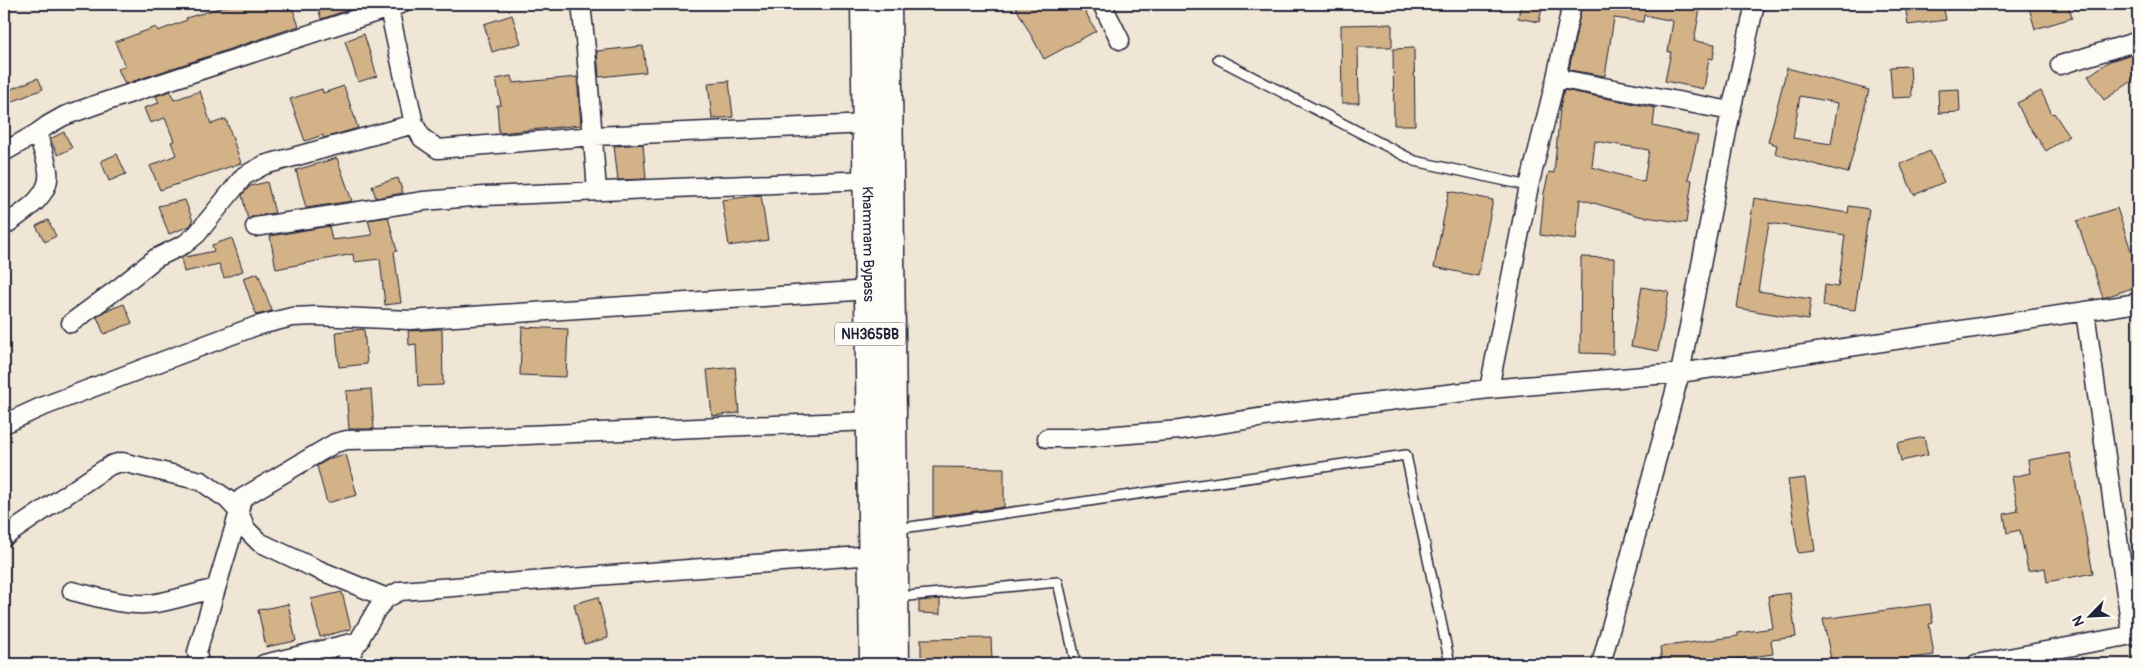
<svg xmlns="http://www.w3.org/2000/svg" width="2142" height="668" font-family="Pangolin,sans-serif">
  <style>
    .building { fill: #d2b286; stroke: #22223b; fill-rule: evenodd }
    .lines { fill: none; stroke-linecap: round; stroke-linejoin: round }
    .service-casing { stroke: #22223b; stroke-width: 12 }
    .minor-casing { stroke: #22223b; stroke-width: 21 }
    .trunk-casing { stroke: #22223b; stroke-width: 31 }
    .service { stroke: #fdfcf7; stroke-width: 9 }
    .minor { stroke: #fdfcf7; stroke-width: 18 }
    .trunk { stroke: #fdfcf7; stroke-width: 28 }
    .labels { text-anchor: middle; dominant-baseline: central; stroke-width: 5; stroke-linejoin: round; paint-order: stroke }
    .shield { fill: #fdfcf7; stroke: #646373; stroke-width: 1 }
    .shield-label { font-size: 14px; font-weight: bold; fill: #22223b }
    .street-label { font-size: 15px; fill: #22223b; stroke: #fdfcf7 }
  </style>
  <rect width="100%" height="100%" fill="#f0e6d5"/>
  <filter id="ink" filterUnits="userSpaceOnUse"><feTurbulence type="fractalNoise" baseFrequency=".02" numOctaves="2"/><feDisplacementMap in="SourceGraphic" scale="10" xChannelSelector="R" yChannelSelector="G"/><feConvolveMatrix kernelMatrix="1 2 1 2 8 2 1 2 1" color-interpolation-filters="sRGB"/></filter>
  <g filter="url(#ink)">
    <path class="building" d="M233 4H291L299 26 125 84 118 69 125 66 115 42 156 27 158 31 187 20 186 18Z
      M317 4H346L348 10 321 19Z
      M1014 4H1081L1096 31 1044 59Z
      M1521 4H1543L1539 22 1518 18Z
      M1582 4 1618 6V4H1701L1694 41 1715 44 1713 59 1709 58 1704 89 1665 81 1671 52H1668L1673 21 1644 15 1643 22 1614 18 1605 76 1569 70Z
      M1905 4H1943L1946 20 1908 25Z
      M2028 4H2068L2072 18 2035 29Z
      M512 15 521 43 492 52 484 24Z
      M1392 24V47H1358L1359 103H1342L1341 25Z
      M364 34 377 76 358 82 345 41Z
      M643 46 646 72 599 77 597 51Z
      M1414 48 1415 125H1394L1393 49Z
      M2138 52V77L2104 100 2088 76 2110 61Z
      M1910 66 1912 97 1892 98 1890 67Z
      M1787 68 1869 90 1848 173 1775 154 1777 145 1768 142ZM1800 96 1838 103 1831 144 1793 138Z
      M511 76 513 83 577 77 581 125 499 133 497 105H501L496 79Z
      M38 78 43 89 9 103 4 92Z
      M729 81 733 117 712 119 708 83Z
      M344 86 358 128 324 138 323 135 305 141 290 99 322 89 323 93Z
      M1959 89 1960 112 1939 113 1938 90Z
      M1564 90 1655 108 1653 126 1698 136 1688 179 1692 180 1686 223 1639 216 1580 199 1576 240 1540 235 1544 193 1549 172 1554 173 1560 108ZM1595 141 1649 150 1644 182 1592 167Z
      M170 91 174 100 200 91 211 124 226 119 241 163 160 190 150 166 176 155 171 142 174 141 165 118 150 123 144 108 159 103 156 96Z
      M2041 91 2052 114 2054 113 2069 136 2046 151 2025 120 2017 103Z
      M64 132 72 148 58 155 50 139Z
      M643 144 646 179 618 180 614 146Z
      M1930 151 1944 182 1914 195 1900 164Z
      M117 154 126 174 109 181 101 161Z
      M337 158 352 201 306 208 296 170Z
      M398 178 403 193 376 198 372 186Z
      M267 182 275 213 253 216 248 220 242 195 250 186Z
      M1449 191 1493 200 1478 276 1434 267Z
      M761 195 768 240 729 246 722 200Z
      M1754 198 1848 213 1849 206 1869 209 1855 310 1823 306 1825 285 1838 287 1845 235 1769 223 1758 291 1811 299 1808 320 1737 308Z
      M185 200 193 221 190 226 169 234 158 206Z
      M2117 208 2138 272V286L2103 298 2077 221Z
      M388 217 397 251 394 252 401 303 385 305 380 259 354 262 353 254 276 269 270 236 329 226 332 240 372 235 368 220Z
      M48 220 56 236 45 242 36 226Z
      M232 238 243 271 224 278 219 264 184 272 181 258 214 251 212 245Z
      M1581 257 1614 258 1613 354 1580 353Z
      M258 273 272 311 256 315 243 278Z
      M1642 287 1669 292 1658 351 1631 346Z
      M124 304 132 323 104 334 97 317 105 311Z
      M522 327 568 329 566 377 520 375Z
      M364 329 367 364 339 367 336 332Z
      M442 329 443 385 418 386 416 344 409 345 408 331Z
      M735 367 739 413 712 416 707 370Z
      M371 389 374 429H349L346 391Z
      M1924 437 1928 455 1901 461 1897 443Z
      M2070 453 2093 573 2047 582 2045 568 2028 571 2020 530 2007 533 2004 514 2018 511 2012 477 2030 473 2028 460Z
      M346 454 357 495 327 503 317 466 331 458Z
      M933 467 1004 468V507L933 517Z
      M1805 478 1815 551 1798 553 1788 480Z
      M342 592 351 629 320 637 311 599Z
      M1790 593 1796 637 1771 640 1773 654 1701 664H1662L1660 647 1738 636V633L1773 628 1768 596Z
      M598 597 608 638 584 644 574 604Z
      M940 599V614L919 613V601Z
      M288 604 296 641 266 647 258 610Z
      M1930 604 1933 623 1929 624 1934 655 1867 664H1832L1823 619Z
      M991 638 992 661H989V664H924V662H921V639Z"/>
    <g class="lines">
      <defs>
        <path id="service" d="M1218 59 1415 161 1529 186
          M896 529 1406 455 1450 664
          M897 597 1058 582 1076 664"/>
        <path id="minor" d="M388 4 414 124 422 138 438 149 594 136 868 124
          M581 4 586 49 597 191
          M1102 4 1120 40
          M1755 4 1731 111 1680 373 2138 303
          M2060 65 2138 41
          M1556 78 1731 111
          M4 152 37 133
          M4 226C21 213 52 197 48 171 47 159 41 146 37 133L48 125 64 116 95 105 401 4
          M255 227 424 201 484 196 868 180
          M2085 312 2132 635
          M71 323 120 287 156 258 185 244 197 234 244 176 264 165 414 124
          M1489 389 1529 186 1556 78 1572 4
          M4 424 39 408 189 351 256 326 292 317 316 316 410 320 870 290
          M1047 438H1080L1180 430 1304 411 1489 389 1680 373 1601 664
          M239 512 246 529 259 542 312 567 387 598
          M4 537 100 472 111 465 122 462 201 481 227 499 239 512 242 498 335 443 347 440 452 438 871 421
          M72 591C98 597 129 608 156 603 176 600 196 593 216 588
          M199 664 197 652 239 512
          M264 664 360 641
          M345 664 377 609 387 598 400 591 873 555
          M1976 664 2138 634"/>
        <g id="trunk">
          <path id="s1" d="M865 4 874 664"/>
          <path d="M887 4 895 664"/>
        </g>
      </defs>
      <use href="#service" class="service-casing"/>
      <use href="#minor" class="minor-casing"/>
      <use href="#trunk" class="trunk-casing"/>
      <use href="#service" class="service"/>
      <use href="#minor" class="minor"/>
      <use href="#trunk" class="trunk"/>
    </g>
  </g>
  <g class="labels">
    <rect class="shield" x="835" y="322.5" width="70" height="23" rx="4"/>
    <g class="shield-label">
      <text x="870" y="334">NH365BB</text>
    </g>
    <g class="street-label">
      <text stroke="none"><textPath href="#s1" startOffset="240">Khammam Bypass</textPath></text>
    </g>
  </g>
  <rect width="2142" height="668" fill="none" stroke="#fdfcf7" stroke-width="20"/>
  <rect x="10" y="10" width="2122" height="648" fill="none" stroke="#22223b" stroke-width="2" filter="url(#ink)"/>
  <g transform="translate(2090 616) rotate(246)" stroke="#fdfcf7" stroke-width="4" paint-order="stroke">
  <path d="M0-4L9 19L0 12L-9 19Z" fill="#22223b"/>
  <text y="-8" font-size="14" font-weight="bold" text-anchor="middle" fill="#22223b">N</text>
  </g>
</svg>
